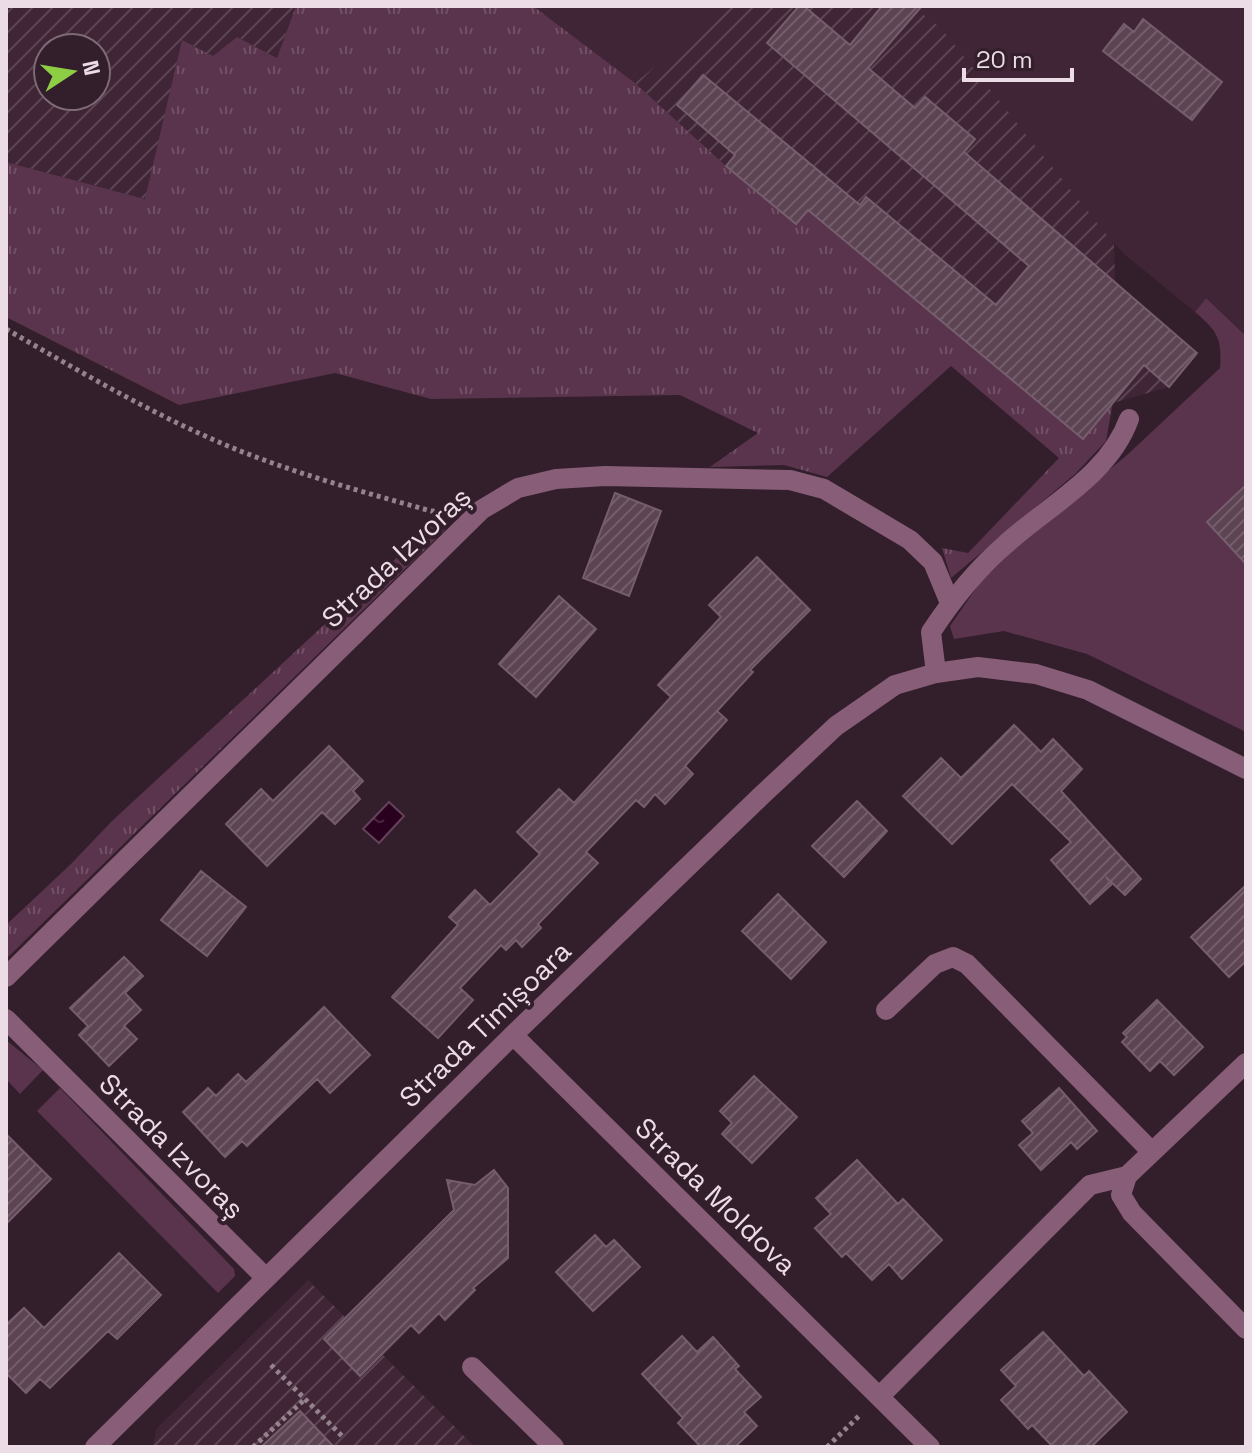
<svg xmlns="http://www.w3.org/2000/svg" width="1252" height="1453" font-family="'Space Grotesk',sans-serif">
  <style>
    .built { fill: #402536 }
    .industrial { fill: url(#industrial-furrows); fill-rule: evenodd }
    .grass { fill: url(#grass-tufts) }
    .green { fill: #5a344d }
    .water { fill: url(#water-ripples); stroke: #64425a; stroke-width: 2 }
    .building { fill: url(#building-hatch); stroke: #765d6d; stroke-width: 2 }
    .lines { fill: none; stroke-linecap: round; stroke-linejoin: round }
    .path { stroke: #94838d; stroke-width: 5; stroke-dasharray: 4 4; stroke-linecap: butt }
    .minor { stroke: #875d77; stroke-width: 20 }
    .labels { text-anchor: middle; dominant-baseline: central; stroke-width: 8; stroke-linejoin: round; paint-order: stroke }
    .street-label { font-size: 28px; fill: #ebdce5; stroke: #331e2b }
  </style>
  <defs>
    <pattern id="industrial-furrows" width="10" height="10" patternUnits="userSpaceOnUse" patternTransform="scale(2)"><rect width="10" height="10" fill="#402536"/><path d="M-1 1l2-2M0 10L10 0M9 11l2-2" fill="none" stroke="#5c4453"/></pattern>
    <pattern id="grass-tufts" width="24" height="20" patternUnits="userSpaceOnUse" patternTransform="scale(2)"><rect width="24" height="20" fill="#5a344d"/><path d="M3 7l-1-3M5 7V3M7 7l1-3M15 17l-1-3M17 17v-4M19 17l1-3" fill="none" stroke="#725166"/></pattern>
    <pattern id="water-ripples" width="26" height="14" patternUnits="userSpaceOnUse" patternTransform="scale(2)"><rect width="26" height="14" fill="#2a001f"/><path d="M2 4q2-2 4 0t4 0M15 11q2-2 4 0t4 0" fill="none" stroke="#49253f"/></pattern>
    <pattern id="building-hatch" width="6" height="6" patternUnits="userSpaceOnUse" patternTransform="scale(2)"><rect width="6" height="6" fill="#5c4453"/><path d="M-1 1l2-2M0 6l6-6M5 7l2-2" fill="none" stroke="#745e6c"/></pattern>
  </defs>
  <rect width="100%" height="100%" fill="#331e2b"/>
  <path class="built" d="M533 6H729L635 83Z
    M912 6H1246V336L1206 298 1195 312 1125 255 1102 231Z"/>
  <path class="industrial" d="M6 6H296L277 58 237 37 213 56 182 40 146 199 6 162ZM48 48H96V96H48Z
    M729 6H912L941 28 1114 244 1115 282 1197 353 1169 387 1113 403 1083 439 807 210 796 224 726 166 635 83Z
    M308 1280 475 1447H153L156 1429Z"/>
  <path class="grass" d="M296 6H533L635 83 726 166 795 224 808 210 1083 438 1113 402 1106 441 1075 474 951 578 942 548 968 553 1059 458 951 366 827 477 784 465 710 467 758 433 680 395 431 399 335 373 179 405 6 317V162L145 199 182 40 213 56 237 37 277 58Z
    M433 524 449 526 6 959V925L71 864 111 822Z"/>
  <path class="green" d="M1206 298 1246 336V732L1087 654 1004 631 954 639 950 626 979 584 1012 551 1127 455 1220 368C1222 338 1218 332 1195 312Z
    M6 1040 43 1070 20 1094 6 1079Z
    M60 1088 234 1269 235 1276 218 1293 37 1111Z"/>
  <path class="water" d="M389 802 404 816 379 843 363 829Z"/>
  <path class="building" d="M799 6H804L850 45 882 6H922L868 68 915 108 925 97 975 139 964 152 1197 353 1169 387 1144 365 1083 439 808 210 796 224 726 166 735 155 677 105 703 75 860 205 866 197 996 305 1029 266 767 43Z
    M1143 19 1222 82 1192 120 1103 51 1124 24 1134 32Z
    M1246 485V564L1207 522Z
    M615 493 661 511 629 596 583 578Z
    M757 557 810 610 750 670 753 672 717 711 727 720 685 766 693 774 665 804 655 794 644 807 636 800 586 852 598 863 538 924 541 928 522 947 516 940 506 950 501 945 460 988 473 1000 438 1038 392 997 458 925 449 917 475 890 490 905 540 854 517 832 559 789 574 803 671 697 658 685 721 617 709 605Z
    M559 596 596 629 536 697 499 664Z
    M1014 725 1041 752 1053 739 1082 769 1061 791 1141 879 1125 895 1106 877 1112 884 1090 904 1051 860 1071 842 1012 784 952 844 903 796 941 758 961 778Z
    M329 746 363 781 353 791 360 799 335 824 322 812 267 866 226 824 261 789 273 801Z
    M857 801 887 831 844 877 812 846Z
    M201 871 246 907 207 956 161 920Z
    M1246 885V961L1229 977 1191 937Z
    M778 894 826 942 791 979 742 931Z
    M124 957 143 976 125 993 141 1010 124 1026 137 1039 109 1066 79 1035 88 1026 70 1008Z
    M1157 1000 1203 1047 1174 1075 1160 1061 1150 1071 1122 1042 1127 1037 1123 1033Z
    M324 1007 370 1055 330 1093 317 1079 247 1146 242 1141 225 1157 183 1112 208 1088 216 1096 238 1074 246 1082Z
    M754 1076 797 1117 752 1163 722 1134 732 1123 720 1111Z
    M1059 1088 1097 1131 1077 1149 1071 1142 1041 1170 1019 1145 1033 1133 1022 1121Z
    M6 1134 51 1179 6 1224Z
    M857 1160 898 1204 903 1199 942 1240 902 1279 889 1264 872 1280 846 1253 842 1257 815 1228 831 1214 816 1198Z
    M494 1170 508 1188V1258L473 1288 475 1290 445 1320 439 1313 419 1333 411 1325 360 1376 324 1339 454 1210 447 1180 475 1185Z
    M595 1235 606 1247 614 1240 640 1267 593 1311 556 1272Z
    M119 1253 161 1295 117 1339 108 1331 50 1388 40 1379 26 1393 6 1373V1325L24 1308 44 1328Z
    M1043 1332 1084 1376 1089 1371 1127 1412 1091 1447H1053L1032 1425 1028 1429 1001 1400 1016 1386 1001 1370Z
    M682 1336 697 1352 713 1337 739 1366 735 1369 761 1397 744 1412 757 1426 735 1447H701L678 1423 683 1418 642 1374Z
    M300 1411 334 1447H261Z"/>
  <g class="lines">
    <path class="path" d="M6 329C79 371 150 413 228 446 293 473 363 492 431 511H442
      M271 1365 342 1436
      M253 1447 305 1399
      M827 1447 859 1416"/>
    <path class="minor" d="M936 673 931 632C952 600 977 569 1006 544 1049 505 1109 475 1129 419
      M6 977 481 510 518 488 556 479 605 476 790 480 824 489 910 540 933 562 950 603
      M886 1010 935 964 953 957 967 964 1151 1151
      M6 1019 265 1277
      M513 1035 930 1447
      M1246 1063 1127 1176 1121 1195 1132 1213 1246 1329
      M472 1367 554 1447
      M880 1396 1090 1185 1127 1176
      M95 1447 513 1035 762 795 836 726 895 685 936 673 978 667 1036 674 1088 690 1246 769"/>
  </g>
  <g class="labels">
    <g class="street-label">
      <text transform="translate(396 557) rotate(-43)">Strada Izvoraș</text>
      <text transform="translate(485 1024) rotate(-44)">Strada Timișoara</text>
      <text transform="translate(172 1146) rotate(45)">Strada Izvoraș</text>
      <text transform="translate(716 1196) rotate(44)">Strada Moldova</text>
    </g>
  </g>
  <rect width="1252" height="1453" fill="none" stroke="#ebdce5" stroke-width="16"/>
  <g transform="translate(72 72) rotate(78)"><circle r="38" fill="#331e2b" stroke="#7d6a75" stroke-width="2"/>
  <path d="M0-6L14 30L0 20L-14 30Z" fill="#8dce44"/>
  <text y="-12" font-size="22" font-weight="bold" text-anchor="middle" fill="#ebdce5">N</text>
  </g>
  <path d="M964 68v12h108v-12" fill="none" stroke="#ebdce5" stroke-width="4"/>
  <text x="976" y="68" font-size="24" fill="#ebdce5" stroke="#331e2b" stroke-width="6" paint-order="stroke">20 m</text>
</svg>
